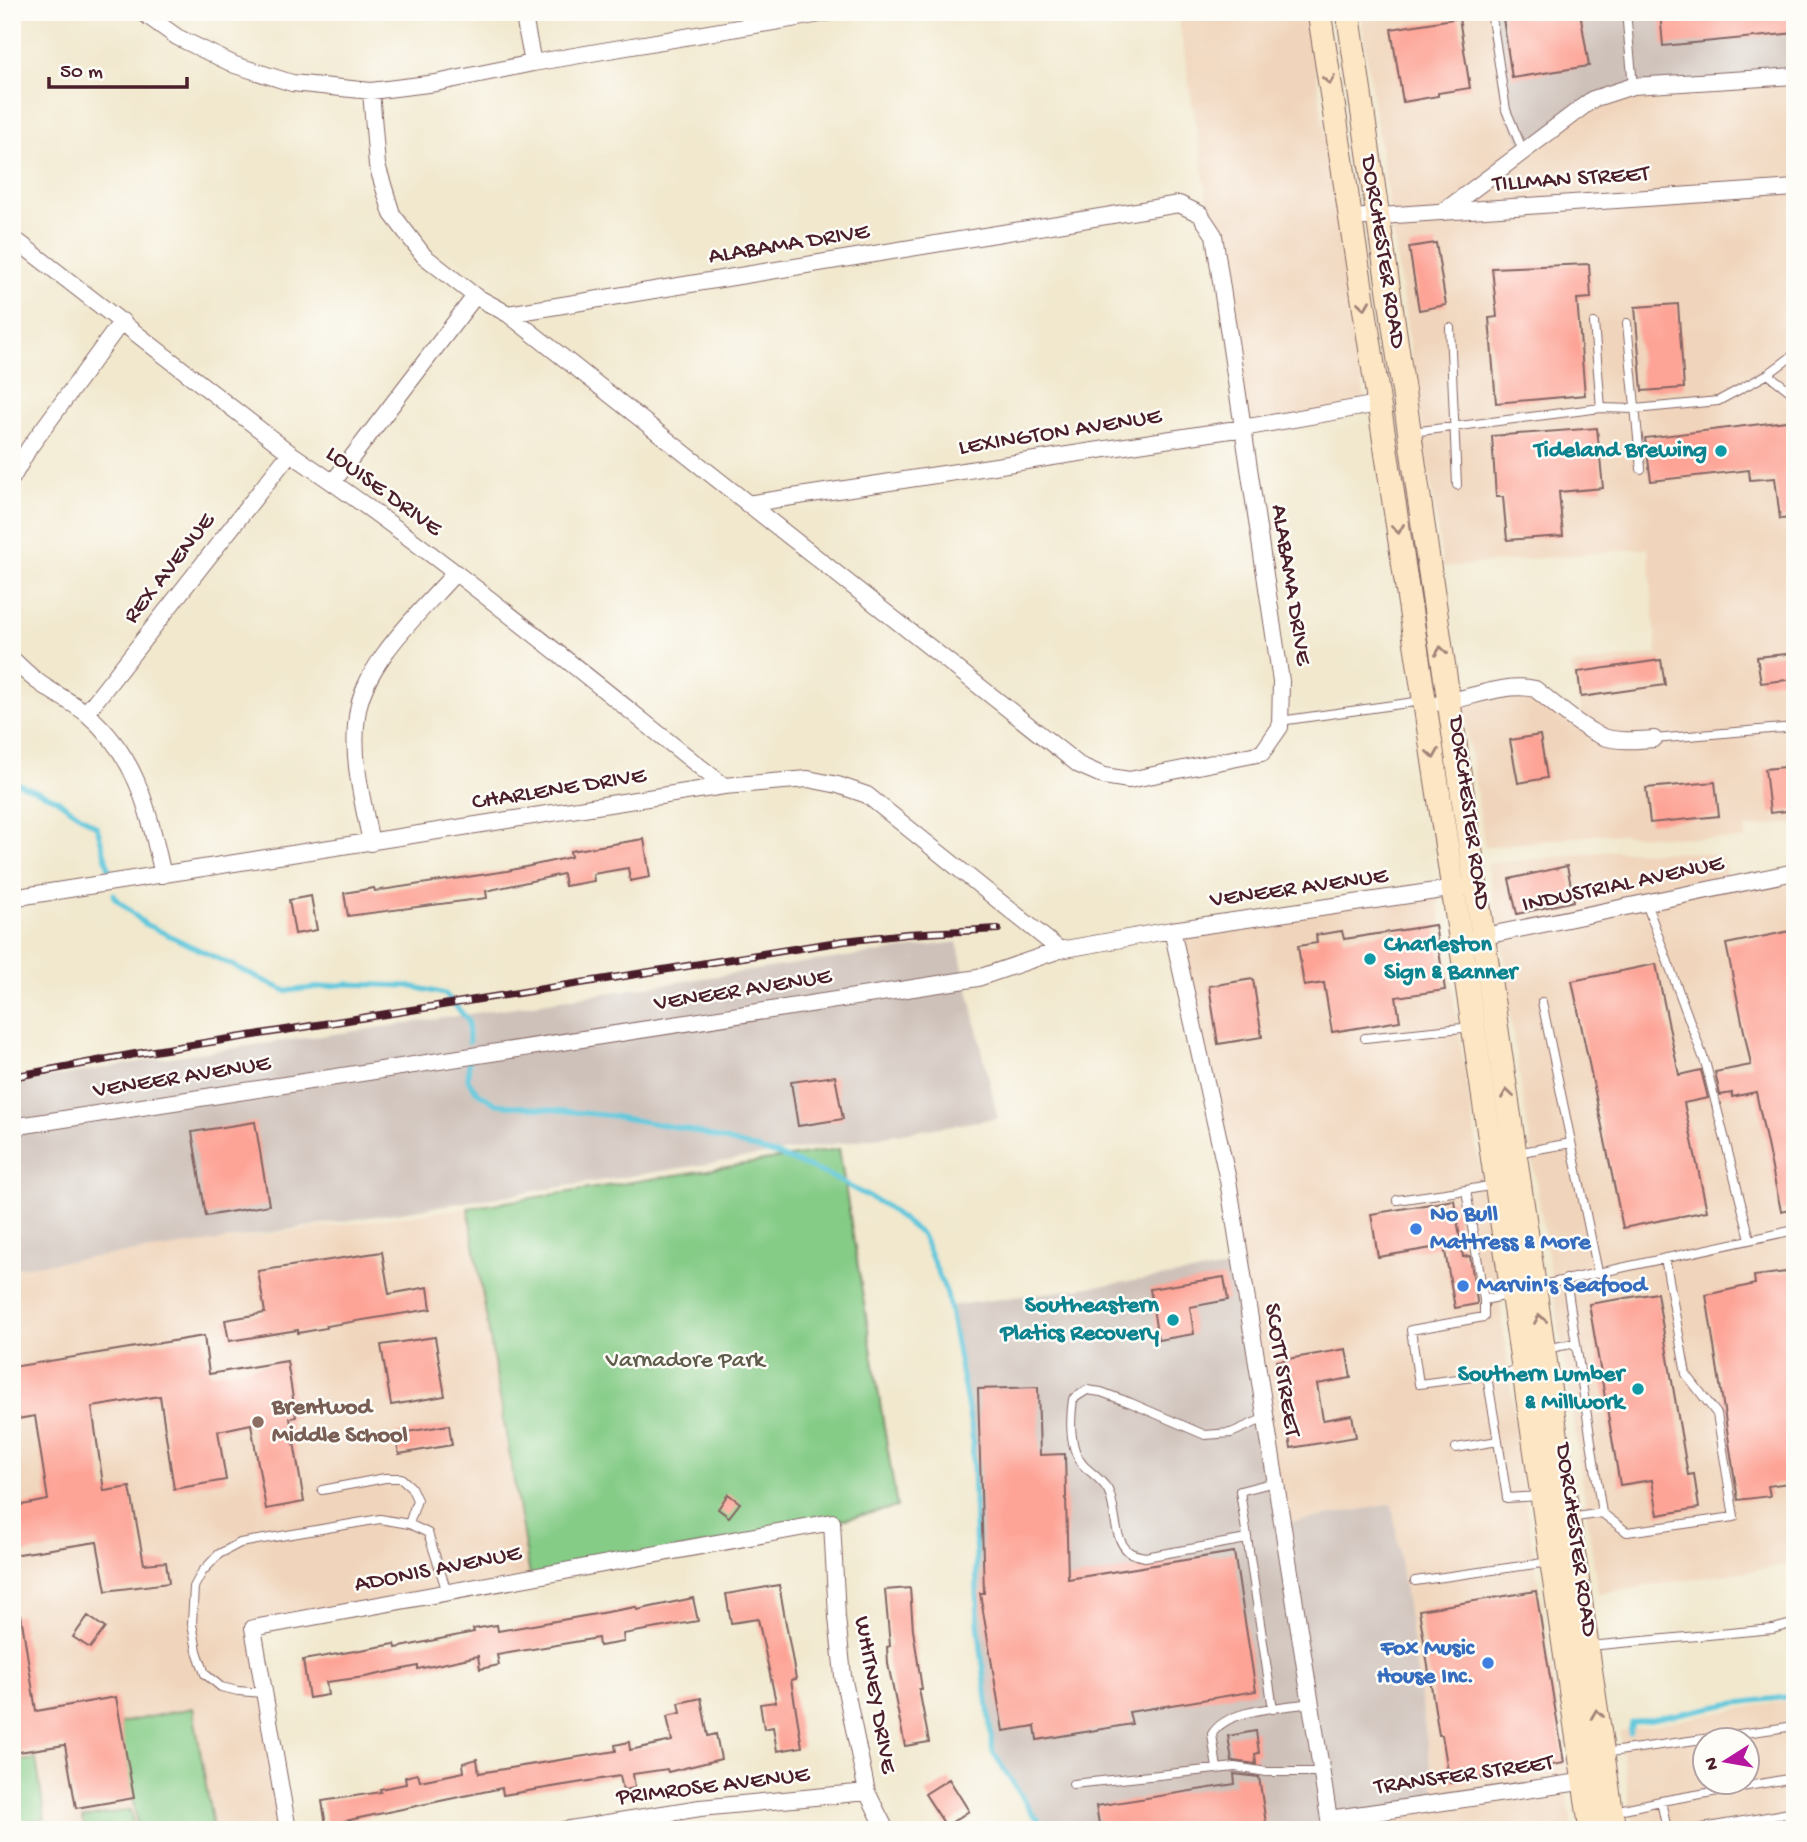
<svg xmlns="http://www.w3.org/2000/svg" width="1807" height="1842" font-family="'Gochi Hand',sans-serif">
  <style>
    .built { fill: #f0d5bc; fill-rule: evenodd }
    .industrial { fill: #cec1b9 }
    .green { fill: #85cc87; stroke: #687659; stroke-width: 2 }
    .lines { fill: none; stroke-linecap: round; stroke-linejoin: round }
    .stream { stroke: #5fc7dc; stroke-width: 5 }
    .building { fill: #fda497 }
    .lane-casing { stroke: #846564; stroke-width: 10 }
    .street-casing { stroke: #846564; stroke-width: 18 }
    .secondary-casing { stroke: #846564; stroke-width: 25 }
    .lane { stroke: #fff; stroke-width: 8 }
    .street { stroke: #fff; stroke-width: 16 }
    .secondary { stroke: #fce6c4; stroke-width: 23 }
    .rail-casing { stroke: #4a1f2b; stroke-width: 8 }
    .rail { stroke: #fdfcf7; stroke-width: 5; stroke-dasharray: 16; stroke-linecap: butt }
    .oneway { stroke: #a38278 }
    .culture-dot { fill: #0f9aa8; stroke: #fdfcf7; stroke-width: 2.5 }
    .shop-dot { fill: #3f7fe0; stroke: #fdfcf7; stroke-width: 2.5 }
    .education-dot { fill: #8d6e63; stroke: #fdfcf7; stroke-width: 2.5 }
    .labels { text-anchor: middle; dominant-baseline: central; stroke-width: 5; stroke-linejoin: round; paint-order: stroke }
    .street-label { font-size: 24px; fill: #4a1f2b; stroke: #fdfcf7 }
    .culture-label { font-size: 24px; font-weight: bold; fill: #0d838f; stroke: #fdfcf7; text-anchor: end }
    .shop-label { font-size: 24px; font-weight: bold; fill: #366cbe; stroke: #fdfcf7; text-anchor: start }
    .park-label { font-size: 24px; fill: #5f5c4b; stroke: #fdfcf7 }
    .education-label { font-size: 24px; font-weight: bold; fill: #785e54; stroke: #fdfcf7; text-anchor: start }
  </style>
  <rect width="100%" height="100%" fill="#fdfcf7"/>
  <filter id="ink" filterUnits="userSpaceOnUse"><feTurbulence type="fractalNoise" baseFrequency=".0143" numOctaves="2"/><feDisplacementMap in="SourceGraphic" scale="14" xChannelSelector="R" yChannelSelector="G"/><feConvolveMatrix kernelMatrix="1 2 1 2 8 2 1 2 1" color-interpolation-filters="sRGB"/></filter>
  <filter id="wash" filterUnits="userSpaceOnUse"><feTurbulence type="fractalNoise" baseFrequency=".00686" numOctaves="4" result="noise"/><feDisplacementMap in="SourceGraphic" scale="28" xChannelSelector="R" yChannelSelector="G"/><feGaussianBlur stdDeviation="1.57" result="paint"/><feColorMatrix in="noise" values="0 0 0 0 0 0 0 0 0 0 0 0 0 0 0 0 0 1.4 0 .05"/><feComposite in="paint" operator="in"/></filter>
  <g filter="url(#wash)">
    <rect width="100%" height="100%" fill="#f1e8ce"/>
    <path class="built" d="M1178 12H1307L1366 406 1243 428Z
      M1360 12H1491L1593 99 1633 86 1795 76V823L1745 828 1746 840 1603 834 1485 847 1462 699 1525 687 1584 724 1571 665 1657 654 1648 548 1443 567Z
      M1614 851 1703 853 1723 857 1728 886 1795 872V1564L1598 1593 1575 1431 1510 1014 1504 968 1506 965 1487 864Z
      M1437 891 1497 1279 1527 1514 1570 1783 1566 1784 1572 1830H1330L1329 1819 1436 1803 1392 1504 1283 1524 1243 1266 1172 930Z
      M468 1208 530 1576 254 1628 288 1830H12V1268Z
      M1795 1699V1830H1634L1619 1731ZM1706 1741H1748V1783H1706Z"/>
    <path class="industrial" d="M1491 12H1795V76L1633 86 1593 99 1523 151 1506 110Z
      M957 942 998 1118 205 1243 12 1268V1084L176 1056 384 1027 795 964Z
      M1243 1266 1283 1524 1392 1504 1436 1803 1328 1819 1330 1830H1048L1033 1814 993 1752 978 1623 972 1431 949 1306Z"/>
    <path class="green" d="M839 1149 897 1507 832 1522 530 1576 468 1208Z
      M193 1708 213 1827 194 1830H138L120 1723Z
      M36 1759 45 1819 12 1824V1762Z
      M130 1810 135 1830H84L82 1818Z"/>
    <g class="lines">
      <path class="stream" d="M12 781 56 799 97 827 109 869
        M114 894V897L145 924 286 991 348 984 409 986 445 994 468 1020 469 1042
        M469 1060 468 1080 477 1092 496 1104 612 1116 686 1129 778 1155 828 1175 884 1205 922 1235 947 1294 972 1431 978 1623 993 1752 1033 1814 1048 1830
        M1630 1733 1632 1723 1729 1704 1795 1696"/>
    </g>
    <g id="blocks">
      <path class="building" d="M1502 12H1580L1589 66 1512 78Z
        M1660 12H1795V33L1663 46Z
        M1459 18 1470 88 1438 93V96L1403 102 1391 29Z
        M1436 243 1446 305 1419 310 1409 247Z
        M1589 264 1591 298 1577 299 1585 395 1496 403 1489 318 1497 317 1492 268Z
        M1678 304 1684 388 1642 391 1635 307Z
        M1795 420V518L1780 519 1775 478 1750 480 1749 470 1651 481 1645 438Z
        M1597 428 1603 488 1559 492 1563 536 1507 540 1503 497H1496L1492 436Z
        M1795 653V679L1761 683 1757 657Z
        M1661 660 1665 685 1581 697 1578 672Z
        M1540 735 1547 778 1518 783 1510 740Z
        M1795 766V810L1770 813 1765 769Z
        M1715 782 1719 816 1650 823 1646 788Z
        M644 839 650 877 630 881 628 868 593 874 594 881 565 886 563 874 486 891 487 898 348 916 344 893 374 888 375 891 507 871 571 857 570 851Z
        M1567 866 1574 901 1517 914 1509 879Z
        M311 896 317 930 295 934 289 900Z
        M1435 925 1445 990 1396 997 1400 1021 1332 1032 1324 983 1304 986 1298 946 1317 943 1316 935 1342 931 1344 939Z
        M1795 930V1208L1781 1211 1756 1092 1732 1097V1093L1720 1095 1715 1072 1751 1065 1726 944Z
        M1656 964 1679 1075 1701 1070 1708 1098 1684 1103 1707 1211 1623 1228 1572 981Z
        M1253 979 1262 1037 1218 1044 1209 986Z
        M835 1076 843 1119 798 1126 791 1082Z
        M255 1122 269 1205 206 1216 192 1132Z
        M1454 1200 1463 1257 1470 1256 1477 1301V1304L1455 1308 1444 1246 1378 1257 1371 1214Z
        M382 1252 389 1294 428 1287 431 1309 326 1326V1328L298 1333V1330L229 1341 225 1320 265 1313 258 1271Z
        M1795 1271V1482L1768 1486 1770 1496 1738 1500 1706 1295 1755 1284 1754 1276Z
        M1224 1277 1228 1300 1190 1307 1194 1334 1158 1340 1150 1289Z
        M1657 1293 1688 1475 1694 1474 1699 1508 1658 1515 1652 1480 1620 1485 1589 1304Z
        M204 1336 209 1374 287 1361 296 1417 290 1418 304 1502 266 1509 251 1424 218 1431 226 1480 174 1489 160 1396 92 1407 104 1491 130 1487 144 1564 166 1562 169 1583 106 1591 97 1542 12 1555V1507L48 1500 35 1416 12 1420V1367Z
        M435 1337 445 1396 391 1405 381 1345Z
        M1346 1349 1351 1378 1317 1384 1323 1420 1352 1415 1356 1437 1291 1448 1276 1361Z
        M1038 1387 1040 1455 1065 1454 1068 1579 1234 1552 1256 1691 1129 1712 1132 1724 1037 1740 1035 1726 1003 1731 980 1593H984L978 1389Z
        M449 1425 452 1445 399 1454 395 1434Z
        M728 1494 740 1503 729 1517 718 1509Z
        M779 1585 796 1679 791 1680 802 1747 777 1751 773 1727 764 1729 760 1704 776 1702 758 1619 731 1623 726 1594Z
        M910 1588 913 1630 922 1689H919L929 1742 905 1746 888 1664 887 1647 890 1646 885 1590Z
        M1536 1591 1564 1763 1450 1783 1442 1735H1439L1419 1610Z
        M693 1598 698 1621 623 1634 624 1642 599 1646 598 1638 497 1655 499 1665 480 1669 478 1656 418 1669V1666L365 1677 326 1682 328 1695 309 1698 303 1660 395 1644 396 1648 474 1632 473 1629 497 1625 498 1631 636 1607 637 1610Z
        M21 1615 36 1711 116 1697 134 1798 76 1808 65 1745 12 1753V1616Z
        M88 1616 105 1628 90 1648 73 1637Z
        M701 1698 708 1736 716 1734 721 1759 668 1772 667 1769 633 1774 635 1788 623 1790 620 1776 503 1795 502 1788 326 1825 322 1801 381 1792 380 1789 406 1784 405 1777 418 1774 420 1781 464 1772 463 1763 477 1759 479 1773 616 1751 615 1745 629 1742 630 1750 672 1741 667 1716 681 1713 679 1703Z
        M1256 1731 1259 1753 1255 1754 1256 1764 1232 1761 1228 1736Z
        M1234 1774 1259 1777 1267 1830H1100L1096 1806 1235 1784Z
        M949 1779 969 1811 946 1826 925 1794Z"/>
    </g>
  </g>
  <g filter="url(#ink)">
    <use href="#blocks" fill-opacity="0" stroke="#846564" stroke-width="2"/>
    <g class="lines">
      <defs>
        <path id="lane" d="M1491 12 1506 110 1523 151
          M1626 12 1633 86
          M1594 323 1601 408
          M1627 323 1641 469
          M1450 328 1457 485
          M1768 374 1795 395
          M1412 432 1601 408 1635 409 1718 401 1768 374 1795 354
          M1280 721 1422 701
          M1654 739 1795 727
          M1646 903 1706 1065 1750 1239
          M1542 1002 1598 1272
          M1365 1038 1472 1027
          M1516 1153 1571 1143
          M1495 1185 1466 1190 1484 1300V1317L1411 1330 1419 1384 1520 1371
          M1397 1200 1466 1190
          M1566 1279 1602 1513
          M1538 1286 1795 1230
          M1484 1300 1509 1295
          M1545 1349 1576 1343
          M1487 1376 1498 1441
          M1456 1448 1498 1441 1507 1498 1539 1496
          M322 1490 385 1478H401L411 1487 417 1500 409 1524
          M1570 1518 1602 1513 1627 1532 1734 1517 1717 1414 1686 1374 1665 1258
          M1247 1539 1145 1557C1140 1556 1132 1554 1129 1552 1112 1538 1117 1508 1108 1490 1103 1481 1093 1474 1085 1467 1069 1451 1070 1420 1073 1399L1087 1390 1101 1392 1131 1403 1205 1435 1231 1433 1265 1418
          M1415 1581 1550 1562
          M1589 1646 1773 1629 1795 1623
          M264 1693 238 1691 221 1687 205 1674 197 1651 192 1624 194 1587 202 1572 219 1554 240 1543 380 1519 409 1524 428 1533 447 1592
          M1273 1709 1240 1491 1275 1482
          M1604 1753 1795 1726
          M1217 1769 1212 1734C1228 1708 1282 1708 1310 1703
          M1073 1784 1235 1767 1267 1772H1321
          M1661 1801 1667 1830
          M1614 1811 1661 1801 1788 1779 1795 1780
          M1691 1830 1795 1812"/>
        <path id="street" d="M142 12 177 37 235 65 292 83 371 91 436 83 533 63 832 12
          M523 12 533 63
          M371 91 377 165 392 214 424 256 475 296 508 314 1179 204 1200 214 1214 235 1281 681 1280 727 1262 753 1129 780 1104 776 1079 765 508 314
          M1443 212 1593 99 1633 86 1795 76
          M1351 218 1795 188
          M12 237 290 453C441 555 582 673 724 786
          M12 478 29 448 122 321
          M333 482 475 296
          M747 504 1243 428 1378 404
          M12 659C21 667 30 677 41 684 55 694 72 702 86 713 139 758 148 811 163 875
          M1441 703C1471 698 1506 682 1535 689 1555 704 1581 729 1604 737 1620 742 1637 740 1654 739
          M86 713 290 453
          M371 843C363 802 351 758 357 716 363 663 421 612 455 573
          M12 898 724 786 808 779 838 785 867 795 1060 950
          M1172 930 1228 1180 1329 1819 1593 1780
          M1475 938 1795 872
          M12 1127 978 978 1060 950 1172 930 1463 887
          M288 1830 253 1628 832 1522 837 1617 843 1676 867 1792 886 1830
          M564 1830 700 1808 867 1792"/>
        <path id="secondary" d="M1319 12 1449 862 1591 1830
          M1348 12 1614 1830"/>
      </defs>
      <use href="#lane" class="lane-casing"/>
      <use href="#street" class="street-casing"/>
      <use href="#secondary" class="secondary-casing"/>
      <use href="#lane" class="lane"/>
      <use href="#street" class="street"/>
      <use href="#secondary" class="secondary"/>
      <defs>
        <path id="rail" d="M12 1077 135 1054 844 941 907 934 998 929"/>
      </defs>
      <use href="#rail" class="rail-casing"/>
      <use href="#rail" class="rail"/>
    </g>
    <defs><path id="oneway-chevron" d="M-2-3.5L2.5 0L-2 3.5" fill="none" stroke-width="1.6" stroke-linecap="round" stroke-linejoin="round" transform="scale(1.75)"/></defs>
    <g class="oneway">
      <use href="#oneway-chevron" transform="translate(1329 80) rotate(81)"/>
      <use href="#oneway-chevron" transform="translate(1364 305) rotate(82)"/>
      <use href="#oneway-chevron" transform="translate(1398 529) rotate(81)"/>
      <use href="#oneway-chevron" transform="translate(1441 651) rotate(-98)"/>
      <use href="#oneway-chevron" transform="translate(1433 754) rotate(81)"/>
      <use href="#oneway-chevron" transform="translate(1507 1094) rotate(-98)"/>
      <use href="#oneway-chevron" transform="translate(1540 1319) rotate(-99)"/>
      <use href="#oneway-chevron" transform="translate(1597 1714) rotate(-98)"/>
    </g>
  </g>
  <g class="culture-dot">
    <circle cx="1721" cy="451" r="7"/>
    <circle cx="1370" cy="959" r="7"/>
    <circle cx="1173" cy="1320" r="7"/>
    <circle cx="1638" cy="1389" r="7"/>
  </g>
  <g class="shop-dot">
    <circle cx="1416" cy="1229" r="7"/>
    <circle cx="1463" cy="1286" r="7"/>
    <circle cx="1488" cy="1663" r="7"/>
  </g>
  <circle class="education-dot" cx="258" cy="1422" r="7"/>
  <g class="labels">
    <g class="street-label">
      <text transform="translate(1571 180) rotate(-4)">TILLMAN STREET</text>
      <text transform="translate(789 245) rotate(-9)">ALABAMA DRIVE</text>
      <text transform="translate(1382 252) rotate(81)">DORCHESTER ROAD</text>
      <text transform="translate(1060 433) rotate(-9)">LEXINGTON AVENUE</text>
      <text transform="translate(383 492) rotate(36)">LOUISE DRIVE</text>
      <text transform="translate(170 569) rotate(-52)">REX AVENUE</text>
      <text transform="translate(1290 585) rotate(81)">ALABAMA DRIVE</text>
      <text transform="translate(559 790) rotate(-9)">CHARLENE DRIVE</text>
      <text transform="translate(1468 813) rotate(82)">DORCHESTER ROAD</text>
      <text transform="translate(1623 885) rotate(-12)">INDUSTRIAL AVENUE</text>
      <text transform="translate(1299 889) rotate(-8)">VENEER AVENUE</text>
      <text transform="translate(743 991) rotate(-9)">VENEER AVENUE</text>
      <text transform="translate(182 1078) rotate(-9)">VENEER AVENUE</text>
      <text transform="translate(1281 1370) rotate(81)">SCOTT STREET</text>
      <text transform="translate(1575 1540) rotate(82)">DORCHESTER ROAD</text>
      <text transform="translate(438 1570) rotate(-11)">ADONIS AVENUE</text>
      <text transform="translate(874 1695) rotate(80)">WHITNEY DRIVE</text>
      <text transform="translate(1464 1776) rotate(-8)">TRANSFER STREET</text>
      <text transform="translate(713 1787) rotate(-7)">PRIMROSE AVENUE</text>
    </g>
    <g class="culture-label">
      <text x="1707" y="451">Tideland Brewing</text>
      <text x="1384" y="945" text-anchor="start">Charleston<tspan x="1384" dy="28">Sign &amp; Banner</tspan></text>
      <text x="1159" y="1306">Southeastern<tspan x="1159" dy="28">Platics Recovery</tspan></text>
      <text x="1624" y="1375">Southern Lumber<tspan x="1624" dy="28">&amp; Millwork</tspan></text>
    </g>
    <g class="shop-label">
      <text x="1430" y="1215">No Bull<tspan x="1430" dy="28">Mattress &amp; More</tspan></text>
      <text x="1477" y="1286">Marvin's Seafood</text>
      <text x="1474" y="1649" text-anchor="end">Fox Music<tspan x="1474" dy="28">House Inc.</tspan></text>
    </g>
    <g class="park-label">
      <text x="685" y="1361">Varnadore Park</text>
    </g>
    <g class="education-label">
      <text x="272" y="1408">Brentwod<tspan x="272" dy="28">Middle School</tspan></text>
    </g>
  </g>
  <rect width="1807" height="1842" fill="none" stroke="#fdfcf7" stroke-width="42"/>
  <g transform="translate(1726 1761) rotate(259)"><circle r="33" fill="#fdfcf7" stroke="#b5a4a5" stroke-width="2"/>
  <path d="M0-5L12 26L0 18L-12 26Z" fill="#b5179e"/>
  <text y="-10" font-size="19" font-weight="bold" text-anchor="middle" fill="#4a1f2b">N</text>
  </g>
  <path d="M49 77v10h138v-10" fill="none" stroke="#4a1f2b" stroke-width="3.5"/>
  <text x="60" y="77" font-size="21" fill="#4a1f2b" stroke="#fdfcf7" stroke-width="5" paint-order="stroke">50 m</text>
</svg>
